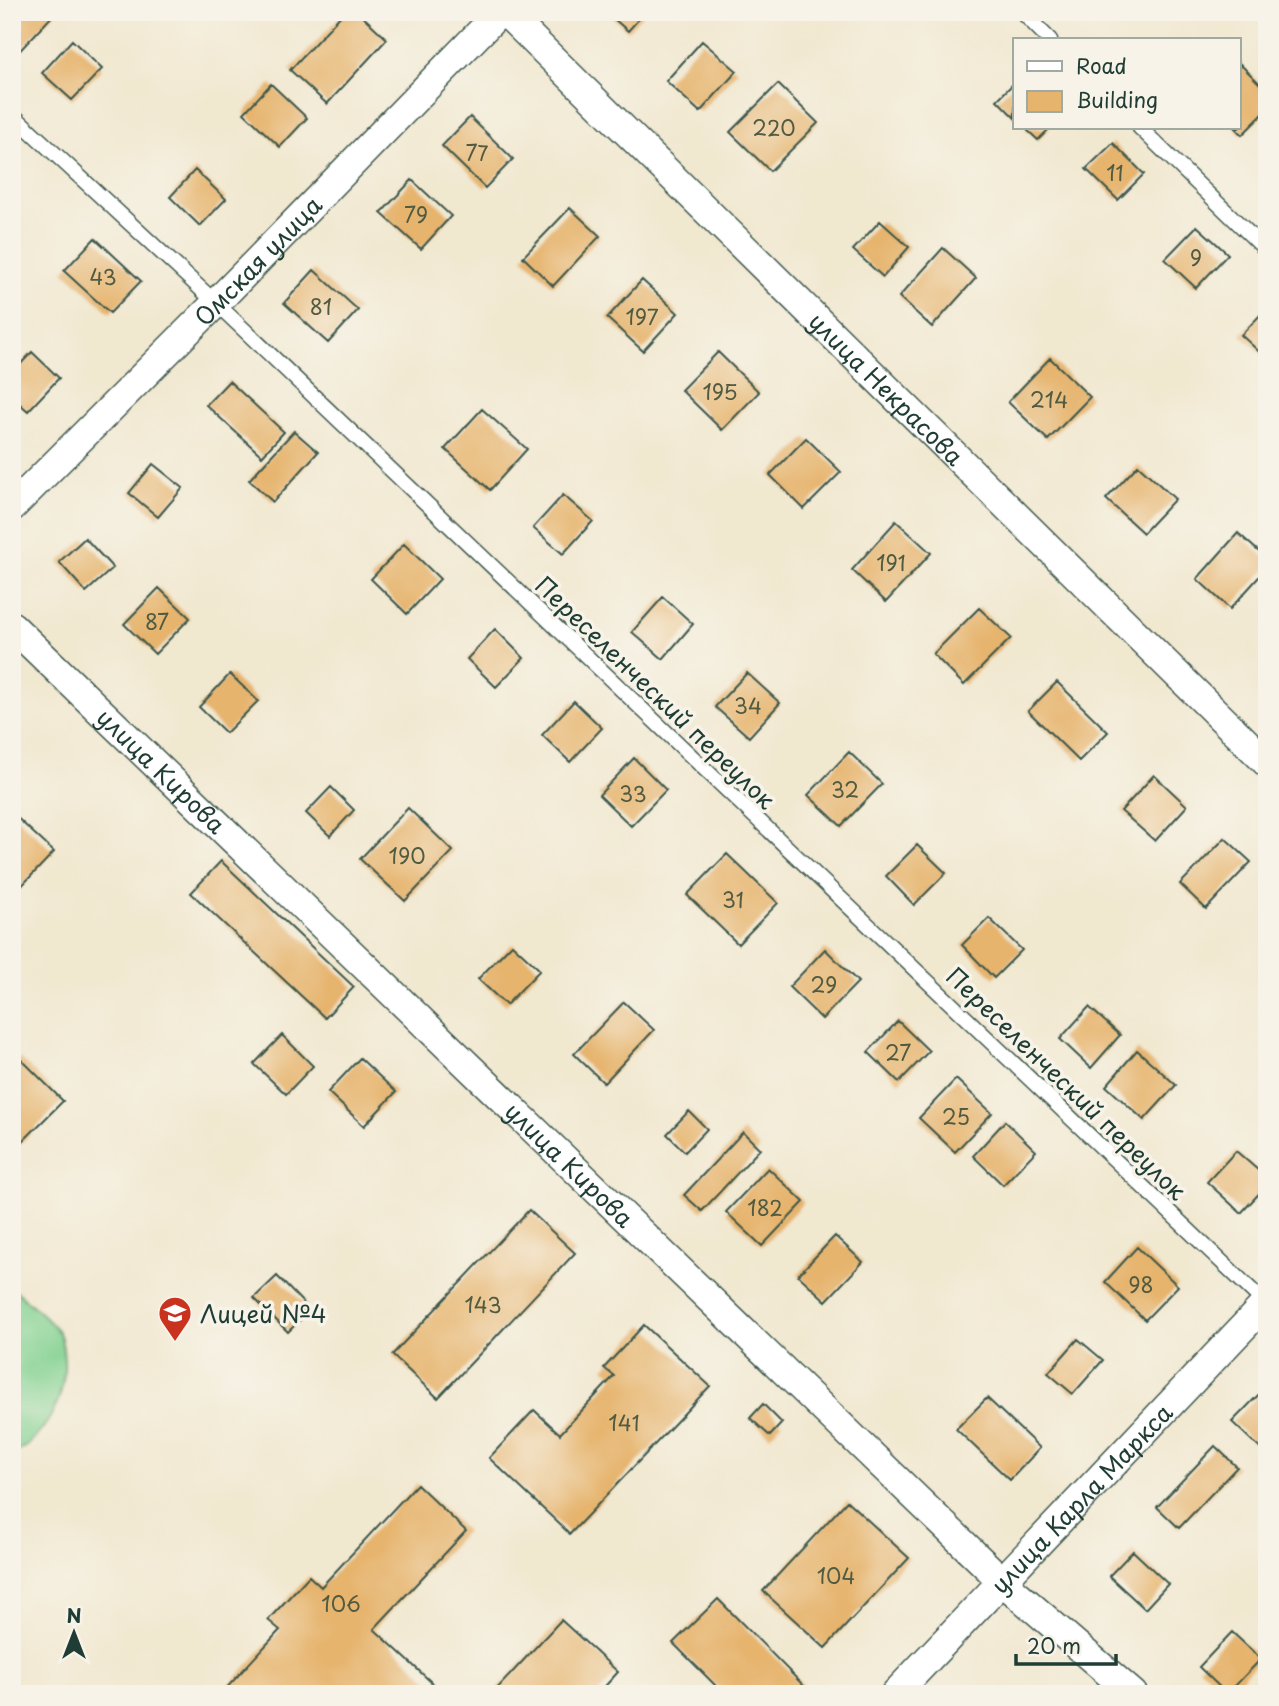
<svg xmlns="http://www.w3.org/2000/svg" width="1279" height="1706" font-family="'Playpen Sans',sans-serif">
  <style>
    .green { fill: #83d292; stroke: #518863; stroke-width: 2 }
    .building { fill: #e6b46d }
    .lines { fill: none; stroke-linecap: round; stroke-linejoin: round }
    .lane-casing { stroke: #3e574b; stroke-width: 17 }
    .street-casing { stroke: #3e574b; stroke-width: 31 }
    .lane { stroke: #fff; stroke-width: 14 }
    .street { stroke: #fff; stroke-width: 28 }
    .labels { text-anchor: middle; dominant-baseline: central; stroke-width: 7; stroke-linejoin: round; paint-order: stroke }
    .number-label { font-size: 21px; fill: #515b42 }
    .street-label { font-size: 24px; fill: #1f3d34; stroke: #f7f3e8 }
    .poi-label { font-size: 24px; fill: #1f3d34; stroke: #f7f3e8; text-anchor: start }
  </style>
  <rect width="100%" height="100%" fill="#f7f3e8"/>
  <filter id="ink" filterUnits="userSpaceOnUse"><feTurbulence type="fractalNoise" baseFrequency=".0143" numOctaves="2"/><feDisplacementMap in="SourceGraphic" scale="14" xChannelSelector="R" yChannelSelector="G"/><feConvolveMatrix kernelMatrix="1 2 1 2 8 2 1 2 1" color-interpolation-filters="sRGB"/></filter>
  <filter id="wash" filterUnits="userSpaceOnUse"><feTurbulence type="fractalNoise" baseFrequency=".00686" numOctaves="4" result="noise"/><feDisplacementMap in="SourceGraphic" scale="28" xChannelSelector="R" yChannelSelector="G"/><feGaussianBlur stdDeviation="1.57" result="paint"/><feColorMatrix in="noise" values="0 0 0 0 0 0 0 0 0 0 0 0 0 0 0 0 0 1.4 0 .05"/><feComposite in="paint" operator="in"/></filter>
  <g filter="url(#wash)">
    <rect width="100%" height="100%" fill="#f1e8d0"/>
    <path class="green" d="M12 1287C24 1299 51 1320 59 1333 63 1340 63 1352 64 1360 66 1398 46 1436 12 1455Z"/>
    <g id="blocks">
      <path class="building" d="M12 12H56L12 59Z
        M344 12H358L387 39 327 104 290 70Z
        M606 12H645L628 31Z
        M72 40 102 69 72 100 42 73Z
        M702 41 737 71 700 112 666 81Z
        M1239 63 1267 91V110L1242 135 1235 128H1239Z
        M1015 82V118L997 100Z
        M271 84 307 118 280 147 244 113Z
        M778 84 818 123 770 171 730 132Z
        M470 117 513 159 485 188 442 146Z
        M1025 128H1050L1038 140Z
        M1113 143 1144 174 1118 200 1086 169Z
        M195 170 226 199 200 226 170 197Z
        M412 180 451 216 421 249 381 213Z
        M570 208 600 236 553 286 523 257Z
        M880 221 909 247 883 277 853 250Z
        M1197 226 1228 254 1196 288 1165 259Z
        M95 238 141 281 110 313 64 271Z
        M943 248 976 278 932 327 899 297Z
        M314 270 358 310 328 343 284 303Z
        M642 280 678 313 643 351 607 318Z
        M1267 308V359L1241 335Z
        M32 352 59 378 28 411 12 397V373Z
        M718 352 759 392 722 430 681 390Z
        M1050 358 1090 397 1048 440 1008 402Z
        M229 381 284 432 262 456 206 405Z
        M482 409 527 449 490 490 445 449Z
        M294 431 318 452 273 502 249 480Z
        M806 438 841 472 804 509 770 475Z
        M153 464 183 488 158 517 129 493Z
        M1138 465 1175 499 1143 533 1106 499Z
        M563 495 593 521 563 554 533 528Z
        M896 521 931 553 886 602 852 570Z
        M1238 533 1267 559V568L1230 609 1197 579Z
        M85 538 113 568 86 592 59 562Z
        M404 544 440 579 407 614 371 579Z
        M159 588 190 618 155 654 124 624Z
        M663 597 693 624 663 659 632 632Z
        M979 608 1011 638 964 685 933 654Z
        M495 629 524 658 496 687 467 659Z
        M747 673 780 703 749 737 715 707Z
        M230 674 258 701 226 733 199 707Z
        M1057 682 1108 732 1079 761 1028 711Z
        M574 701 602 728 570 762 542 735Z
        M849 752 882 784 841 826 808 795Z
        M634 758 666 790 631 826 599 795Z
        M1154 775 1187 806 1155 841 1121 811Z
        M331 787 354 810 330 836 306 813Z
        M408 808 453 851 405 901 360 859Z
        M12 813 54 852 12 896Z
        M1225 838 1251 862 1206 909 1180 884Z
        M917 845 946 873 914 905 886 876Z
        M727 854 778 903 738 944 687 895Z
        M221 861 354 987 325 1018 191 893Z
        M989 918 1022 950 994 978 962 945Z
        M512 944 540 970 506 1005 478 979Z
        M825 949 858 982 822 1019 789 987Z
        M624 1002 654 1030 604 1083 574 1054Z
        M1089 1007 1120 1035 1091 1068 1060 1039Z
        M898 1021 929 1051 899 1082 868 1052Z
        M282 1035 313 1066 286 1094 254 1064Z
        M1137 1050 1176 1085 1144 1120 1106 1086Z
        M20 1058 63 1101 12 1152V1066Z
        M360 1058 396 1092 364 1126 328 1092Z
        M956 1079 992 1113 955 1152 919 1118Z
        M689 1111 707 1129 685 1152 667 1134Z
        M1005 1121 1036 1151 1003 1185 973 1156Z
        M743 1132 760 1149 702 1211 684 1195Z
        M1236 1151 1267 1178V1185L1241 1213 1207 1182Z
        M768 1168 804 1202 762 1246 726 1212Z
        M529 1210 575 1253 438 1398 392 1355Z
        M835 1236 863 1262 826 1301 798 1275Z
        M1137 1247 1178 1286 1145 1320 1105 1282Z
        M277 1276 310 1310 288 1332 254 1298Z
        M644 1325 710 1386 570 1534 489 1458 534 1410 560 1434 614 1376 604 1368Z
        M1078 1339 1103 1360 1073 1394 1048 1373Z
        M1267 1386V1455L1232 1422Z
        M987 1398 1040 1448 1010 1480 956 1429Z
        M763 1404 782 1423 770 1436 750 1418Z
        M1215 1446 1237 1467 1179 1528 1157 1507Z
        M417 1484 466 1531 374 1629 444 1694H221L280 1630 268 1620 309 1576 321 1587Z
        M847 1501 909 1558 825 1648 763 1591Z
        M1133 1551 1168 1584 1145 1609 1109 1576Z
        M718 1599 804 1686 797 1694H724L673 1643Z
        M561 1620 618 1672 598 1694H492Z
        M1232 1632 1261 1659 1227 1694 1199 1667Z"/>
    </g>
  </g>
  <g filter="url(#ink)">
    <use href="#blocks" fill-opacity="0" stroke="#3e574b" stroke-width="2"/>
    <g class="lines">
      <defs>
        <path id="lane" d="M1022 12 1050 40
          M12 114 216 303 1267 1305
          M1140 128 1267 251"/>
        <g id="street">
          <path id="s1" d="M505 12 1267 763"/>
          <path id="s2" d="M12 507 216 303 500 12"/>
          <path id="s3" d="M12 626 1002 1581 1133 1694"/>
          <path id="s4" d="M895 1694 1267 1302"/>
        </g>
      </defs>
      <use href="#lane" class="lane-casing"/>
      <use href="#street" class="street-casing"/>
      <use href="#lane" class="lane"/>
      <use href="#street" class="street"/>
    </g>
  </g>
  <defs>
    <symbol id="school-pin" viewBox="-11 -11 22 30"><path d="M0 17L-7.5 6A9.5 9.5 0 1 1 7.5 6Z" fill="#c8321e" stroke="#f7f3e8"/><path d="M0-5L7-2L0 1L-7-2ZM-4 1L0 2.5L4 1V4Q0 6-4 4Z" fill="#fff"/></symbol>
  </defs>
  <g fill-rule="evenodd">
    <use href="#school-pin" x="156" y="1294" width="38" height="52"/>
  </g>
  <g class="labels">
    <g class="number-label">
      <text x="774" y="127">220</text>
      <text x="477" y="152">77</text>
      <text x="1115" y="172">11</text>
      <text x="416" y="214">79</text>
      <text x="1196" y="257">9</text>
      <text x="103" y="276">43</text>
      <text x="321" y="306">81</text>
      <text x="642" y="316">197</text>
      <text x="720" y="391">195</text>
      <text x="1049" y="399">214</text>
      <text x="891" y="562">191</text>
      <text x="157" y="621">87</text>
      <text x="748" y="705">34</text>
      <text x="845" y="789">32</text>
      <text x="633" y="793">33</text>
      <text x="407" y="855">190</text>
      <text x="733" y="899">31</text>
      <text x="824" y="984">29</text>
      <text x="898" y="1052">27</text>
      <text x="956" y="1116">25</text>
      <text x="765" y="1207">182</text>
      <text x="1141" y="1284">98</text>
      <text x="483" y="1304">143</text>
      <text x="624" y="1422">141</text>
      <text x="836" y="1575">104</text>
      <text x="341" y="1603">106</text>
    </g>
    <g class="street-label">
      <text stroke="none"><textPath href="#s2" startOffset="348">Омская улица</textPath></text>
      <text stroke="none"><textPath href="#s1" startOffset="536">улица Некрасова</textPath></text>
      <text transform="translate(656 692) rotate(44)">Переселенческий переулок</text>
      <text stroke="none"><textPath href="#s3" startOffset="208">улица Кирова</textPath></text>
      <text transform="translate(1067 1083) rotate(44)">Переселенческий переулок</text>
      <text stroke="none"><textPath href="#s3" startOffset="775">улица Кирова</textPath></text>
      <text stroke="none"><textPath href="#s4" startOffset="270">улица Карла Маркса</textPath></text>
    </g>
    <g class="poi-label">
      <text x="200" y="1313">Лицей №4</text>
    </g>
  </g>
  <rect width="1279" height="1706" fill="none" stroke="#f7f3e8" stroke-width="42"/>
  <rect x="1013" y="38" width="228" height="91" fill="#f7f3e8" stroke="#a1aaa0" stroke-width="2"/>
  <rect x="1027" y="61" width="35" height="10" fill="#ffffff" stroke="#a1aaa0" stroke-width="2"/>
  <text x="1076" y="74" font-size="21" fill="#1f3d34">Road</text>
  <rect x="1027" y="91" width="35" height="21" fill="#e6b46d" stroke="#a1aaa0" stroke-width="2"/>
  <text x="1076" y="108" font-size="21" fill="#1f3d34">Building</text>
  <g transform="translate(74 1633)" stroke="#f7f3e8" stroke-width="5" paint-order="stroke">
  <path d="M0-5L12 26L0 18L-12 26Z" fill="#1f3d34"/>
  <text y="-10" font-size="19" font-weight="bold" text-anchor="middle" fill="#1f3d34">N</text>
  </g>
  <path d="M1016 1654v10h100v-10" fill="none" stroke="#1f3d34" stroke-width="3.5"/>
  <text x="1027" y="1654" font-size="21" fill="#1f3d34" stroke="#f7f3e8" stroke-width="5" paint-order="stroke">20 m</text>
</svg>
